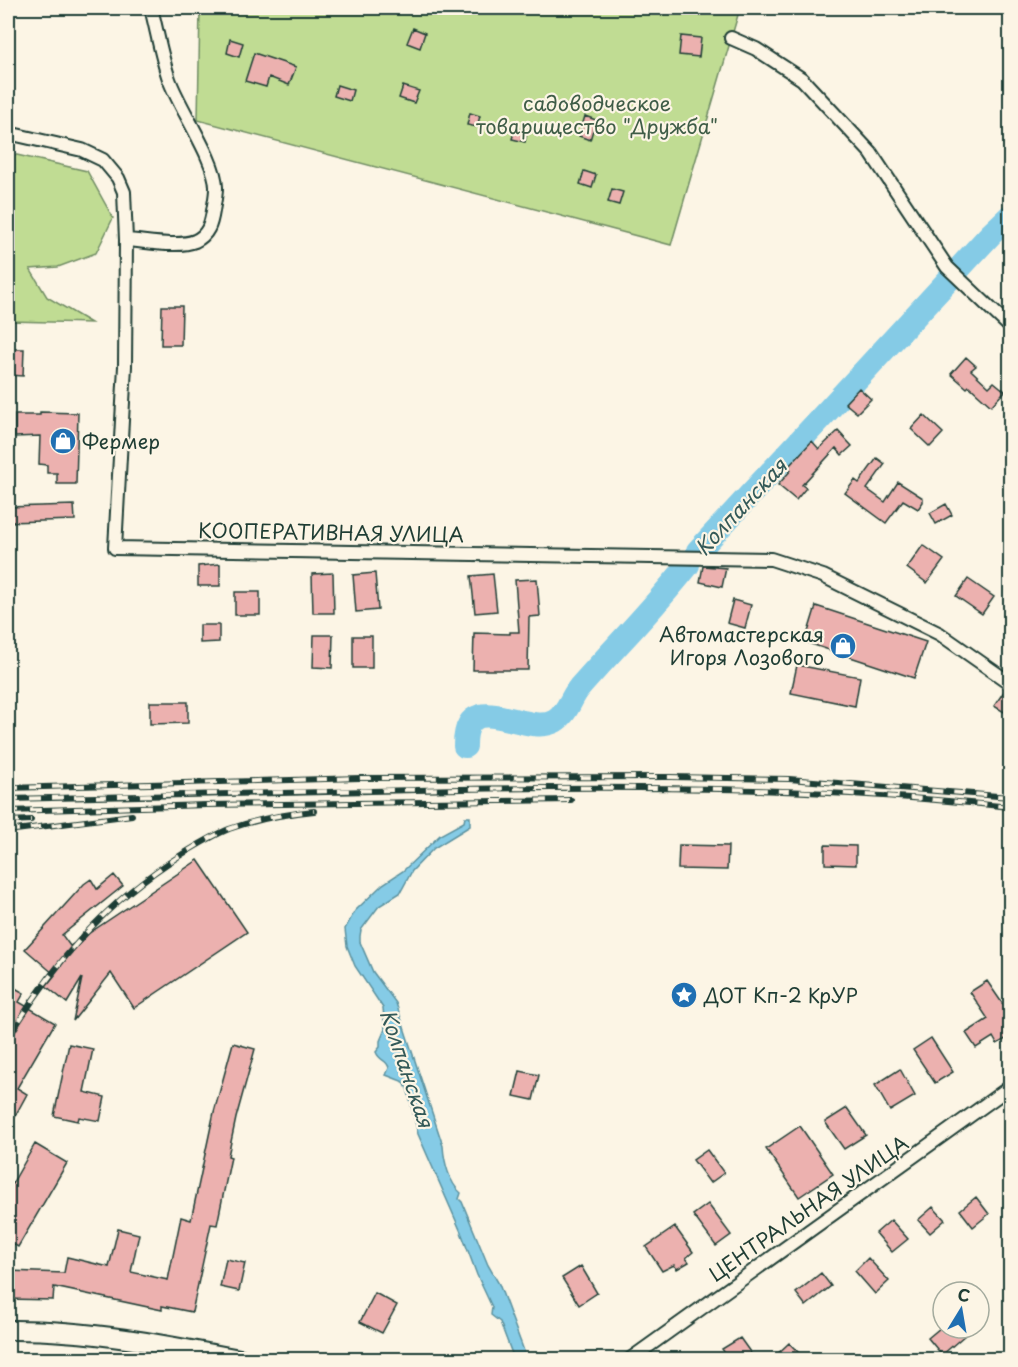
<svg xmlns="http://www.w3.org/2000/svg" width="1018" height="1367" font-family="'Playpen Sans',sans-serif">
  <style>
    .green { fill: #c0dc93; stroke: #708c64; stroke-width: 1.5 }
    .water { fill: #85cbe6; stroke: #5c929f; stroke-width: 1.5 }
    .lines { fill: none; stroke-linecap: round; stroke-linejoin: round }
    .river { stroke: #85cbe6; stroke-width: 24 }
    .building { fill: #ecb1af; stroke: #1f3d34; stroke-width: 1.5 }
    .minor-casing { stroke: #1f3d34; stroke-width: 16 }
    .secondary-casing { stroke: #1f3d34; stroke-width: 22 }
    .minor { stroke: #fcf5e5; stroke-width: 12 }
    .secondary { stroke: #fcf5e5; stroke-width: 18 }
    .rail-casing { stroke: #1f3d34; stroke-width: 6 }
    .rail { stroke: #fcf5e5; stroke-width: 4; stroke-dasharray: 11; stroke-linecap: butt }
    .labels { text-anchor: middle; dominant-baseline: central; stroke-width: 4.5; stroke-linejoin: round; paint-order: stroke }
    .park-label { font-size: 20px; fill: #3f5d47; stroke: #fcf5e5 }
    .poi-label { font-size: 20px; fill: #1f3d34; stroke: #fcf5e5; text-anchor: start }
    .street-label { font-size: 20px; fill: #1f3d34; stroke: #fcf5e5 }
    .water-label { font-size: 21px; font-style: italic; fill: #335958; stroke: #fcf5e5 }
  </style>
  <rect width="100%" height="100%" fill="#fcf5e5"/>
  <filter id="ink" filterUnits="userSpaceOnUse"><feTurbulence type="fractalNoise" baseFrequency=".0167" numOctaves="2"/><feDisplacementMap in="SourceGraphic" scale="12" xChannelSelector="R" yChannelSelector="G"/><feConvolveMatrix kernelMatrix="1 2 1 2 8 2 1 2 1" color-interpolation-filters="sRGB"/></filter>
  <g filter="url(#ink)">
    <path class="green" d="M200 8H740L671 245 198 120Z
      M8 153 87 171 113 218 96 253 58 267 30 269 47 297 91 323 8 321Z"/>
    <path class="water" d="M465 817H470V826L434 848 412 871 400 893 379 906 361 930 360 936V942L373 972 396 1003 443 1146C444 1161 449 1183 461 1193L459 1199 462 1202 488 1265 499 1284 527 1359H514L500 1322 491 1315 492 1307 477 1275 461 1232 418 1134 408 1091 404 1082 386 1075 389 1068C387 1059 380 1062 376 1052L380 1047V1041L385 1029 383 1008 355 966 347 946 345 929 355 911 383 884 403 871 440 835 464 822Z"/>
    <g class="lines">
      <path class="river" d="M698 551 991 234 1010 216
        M465 746C465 684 526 738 555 721 568 713 570 699 579 688 615 647 654 608 688 565"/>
    </g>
    <path class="building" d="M413 28 425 33 420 48 407 43Z
      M681 36 701 38 699 57 679 55Z
      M230 39 243 43 239 57 227 53Z
      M254 53 296 67 289 85 269 77 266 87 245 81Z
      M337 85 353 90 350 101 334 96Z
      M403 86 419 91 414 103 399 98Z
      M470 113 480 116 477 127 467 125Z
      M585 116 596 120 590 140 579 136Z
      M515 128 527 131 525 142 512 139Z
      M584 171 596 175 592 188 580 184Z
      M612 189 623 192 619 205 608 202Z
      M162 306H182L181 345H161Z
      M8 349H24L23 376 8 375Z
      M966 357 976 366 971 370 989 387 994 382 1005 391 991 406 969 386 967 388 951 374Z
      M859 388 871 399 857 413 845 403Z
      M40 412 78 413 76 484H57V473H47V465L39 464 40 436 15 437V415H40Z
      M924 415 943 433 930 447 911 429Z
      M838 431 852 446 842 455 836 448 802 485 806 488 796 500 778 485 791 470 788 467 812 441 819 449Z
      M877 458 885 464 867 489 885 502 898 482 923 498V502L918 509 903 500 886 523 845 493 855 480 859 483Z
      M946 504 952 515 936 524 930 513Z
      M74 505 75 520 8 522V507Z
      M923 545 944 560 927 583 907 568Z
      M220 564V586H198V566Z
      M703 566 726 568 722 587 700 582Z
      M333 573 334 613H313L312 574Z
      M375 573 378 610 356 612 353 575Z
      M493 574 497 611 475 613 471 576Z
      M537 579 540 616 529 617 528 670H473L474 633 510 634V632H519L515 580Z
      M968 579 994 597 982 614 956 596Z
      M235 592H260V615H235Z
      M733 600 751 605 745 628 727 623Z
      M816 606 926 642 914 678 805 642Z
      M200 625H219V642L200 643Z
      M314 635H333L332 668 313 667Z
      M353 636H372V668H353Z
      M797 665 860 677 855 706 791 693Z
      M1005 690 1011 691V716L994 706Z
      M150 702H188V723L150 724Z
      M679 845 728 846 727 870 678 869Z
      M825 845 856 846V865L825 864Z
      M198 860 247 932 134 1008 111 973 73 1021 82 978 67 1003 46 986 55 975 25 949 84 884 91 879 97 889 114 875 123 886 62 935 70 946Z
      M987 981 1011 1016V1036L997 1044 993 1037 976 1048 966 1033 988 1019 970 992Z
      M8 984 24 993 19 1002 55 1023 17 1088 27 1094 8 1129Z
      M931 1038 953 1072 935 1083 913 1050Z
      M233 1043 255 1049 236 1118 228 1156 231 1157 217 1225 211 1224 192 1312 162 1306V1310L54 1287 53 1300 8 1299V1271L64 1273 67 1257 109 1267 118 1229 139 1234 131 1272 168 1280 181 1217 191 1220 214 1112Z
      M69 1044 93 1049 84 1092 105 1097 100 1121 79 1117 78 1121 54 1116Z
      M900 1069 915 1096 890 1111 875 1085Z
      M520 1071 539 1075 533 1100 514 1096Z
      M847 1108 866 1135 844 1149 825 1122Z
      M800 1126 833 1174 799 1197 766 1149Z
      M35 1144 67 1163 18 1247 8 1241V1191Z
      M707 1150 724 1173 710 1183 693 1160Z
      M976 1197 989 1214 973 1227 960 1210Z
      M708 1204 731 1235 716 1246 693 1215Z
      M933 1207 945 1220 930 1233 918 1220Z
      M891 1220 908 1239 892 1252 876 1233Z
      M675 1227 693 1252 686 1258 689 1262 677 1269 674 1265 662 1271 646 1247Z
      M868 1258 889 1281 875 1294 855 1271Z
      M226 1259 245 1263 239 1291 220 1287Z
      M581 1266 597 1293 579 1305 562 1278Z
      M821 1273 831 1286 806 1306 796 1293Z
      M375 1293 397 1305 382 1333 360 1322Z
      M940 1328H959L965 1335 942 1355 928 1338Z
      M740 1338 755 1359H729L722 1349Z
      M789 1343 805 1359H772Z"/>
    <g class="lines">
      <defs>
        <path id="minor" d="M731 38 756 49 802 79 871 153 947 267 1010 327
          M8 133 82 150 103 160 118 178 124 192 126 240 125 366 115 548 771 559 823 576 940 634 1010 683
          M126 240C145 241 178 248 195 241 208 235 211 224 213 211 214 204 216 196 216 188 217 162 179 108 169 79 161 56 157 31 151 8
          M629 1360 1010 1087"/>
        <path id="secondary" d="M8 1330C87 1329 167 1345 244 1360"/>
      </defs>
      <use href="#minor" class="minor-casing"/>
      <use href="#secondary" class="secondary-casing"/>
      <use href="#minor" class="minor"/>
      <use href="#secondary" class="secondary"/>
      <defs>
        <path id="rail" d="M8 788 360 778 670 777 789 779 1010 797
          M8 799C159 795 310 791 461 789 644 786 828 787 1010 807
          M8 811 207 805 571 800
          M8 821 31 820
          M8 831 132 815
          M8 1039C53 964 106 901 181 855 196 846 212 836 229 829 257 819 285 814 314 811"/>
      </defs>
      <use href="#rail" class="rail-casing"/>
      <use href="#rail" class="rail"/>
    </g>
  </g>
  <defs>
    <symbol id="shop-disc" viewBox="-11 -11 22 22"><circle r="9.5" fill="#1f6fb2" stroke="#fcf5e5"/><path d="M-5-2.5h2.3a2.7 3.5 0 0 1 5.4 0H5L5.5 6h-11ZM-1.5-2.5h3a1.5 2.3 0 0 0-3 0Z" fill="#fff"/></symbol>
    <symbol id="sight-disc" viewBox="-11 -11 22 22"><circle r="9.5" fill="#1f6fb2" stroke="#fcf5e5"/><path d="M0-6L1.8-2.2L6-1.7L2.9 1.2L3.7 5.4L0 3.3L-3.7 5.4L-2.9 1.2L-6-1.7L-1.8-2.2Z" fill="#fff"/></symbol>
  </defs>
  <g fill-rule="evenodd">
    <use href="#shop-disc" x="48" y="426" width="30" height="30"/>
    <use href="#shop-disc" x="828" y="631" width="30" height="30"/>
    <use href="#sight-disc" x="669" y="980" width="30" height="30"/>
  </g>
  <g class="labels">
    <g class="park-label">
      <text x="597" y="103">садоводческое<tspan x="597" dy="23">товарищество "Дружба"</tspan></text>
    </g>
    <g class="poi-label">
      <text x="82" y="441">Фермер</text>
      <text x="824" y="634" text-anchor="end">Автомастерская<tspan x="824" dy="23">Игоря Лозового</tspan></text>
      <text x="704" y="995">ДОТ Кп-2 КрУР</text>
    </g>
    <g class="street-label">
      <text transform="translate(331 532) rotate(1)">КООПЕРАТИВНАЯ УЛИЦА</text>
      <text transform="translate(808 1208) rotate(-35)">ЦЕНТРАЛЬНАЯ УЛИЦА</text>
    </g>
    <g class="water-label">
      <text transform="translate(740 506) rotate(-47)">Колпанская</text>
      <text transform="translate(408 1068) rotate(71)">Колпанская</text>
    </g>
  </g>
  <rect width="1018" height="1367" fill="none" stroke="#fcf5e5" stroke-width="30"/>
  <rect x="15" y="15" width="988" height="1337" fill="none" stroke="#1f3d34" stroke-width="2" filter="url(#ink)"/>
  <g transform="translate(961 1310) rotate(11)"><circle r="28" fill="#fcf5e5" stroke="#a4ab9e" stroke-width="1.5"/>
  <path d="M0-4.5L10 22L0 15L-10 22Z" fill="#1f6fb2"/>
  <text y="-9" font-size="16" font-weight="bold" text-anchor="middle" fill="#1f3d34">С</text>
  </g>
</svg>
